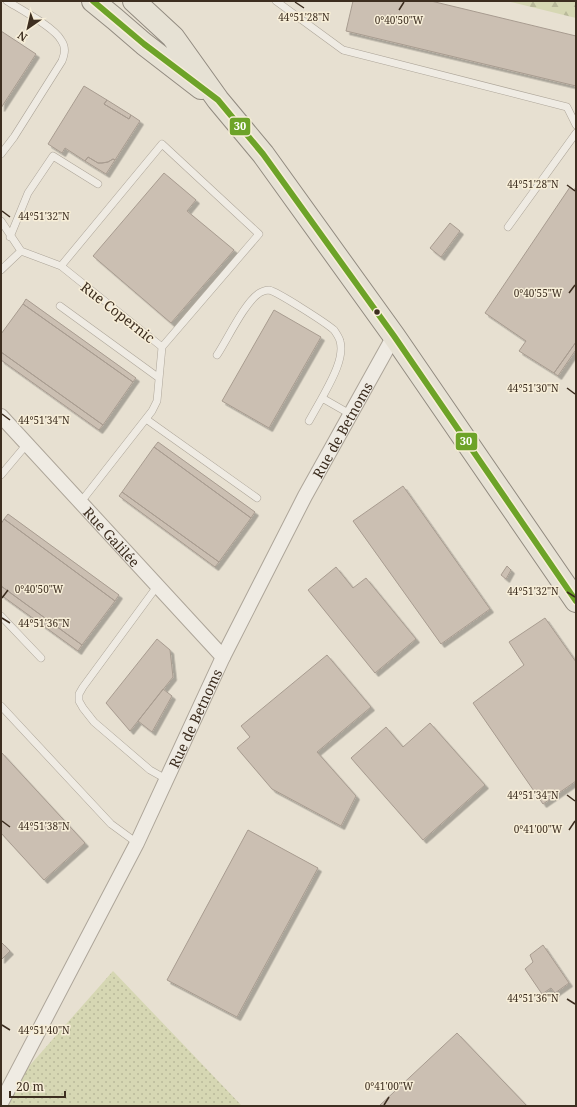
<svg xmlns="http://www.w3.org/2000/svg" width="577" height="1107" font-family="'Noto Serif',serif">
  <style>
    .grass { fill: url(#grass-dots) }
    .forest { fill: url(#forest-firs) }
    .building { fill: #cbbfb2; stroke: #a89c90; filter: url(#shadow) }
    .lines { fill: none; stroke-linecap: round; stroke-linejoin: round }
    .lane-casing { stroke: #ada599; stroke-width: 8 }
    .street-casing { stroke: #ada599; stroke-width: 16 }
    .primary-casing { stroke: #928b80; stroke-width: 24 }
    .lane { stroke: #efebe3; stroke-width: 7 }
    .street { stroke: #efebe3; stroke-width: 14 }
    .primary { stroke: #e6e1d4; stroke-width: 22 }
    .bus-1-casing { stroke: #f7eed8; stroke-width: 9 }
    .bus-1 { stroke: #6da328; stroke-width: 6 }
    .ticks { fill: none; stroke: #3d2e20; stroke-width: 1.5 }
    .bus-dot { fill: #3d2e20; stroke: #f7eed8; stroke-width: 1.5 }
    .labels { text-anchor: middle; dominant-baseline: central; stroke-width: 3; stroke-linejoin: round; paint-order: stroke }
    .street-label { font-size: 14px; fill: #3d2e20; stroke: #f7eed8 }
    .ticks-label { font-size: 10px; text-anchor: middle; fill: #3d2e20; stroke: #f7eed8; stroke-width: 3; stroke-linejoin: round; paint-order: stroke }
    .line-badge { stroke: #f7eed8; stroke-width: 1.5 }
    .badge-label { font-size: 11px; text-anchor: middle; font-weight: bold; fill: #fff }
  </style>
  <defs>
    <pattern id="grass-dots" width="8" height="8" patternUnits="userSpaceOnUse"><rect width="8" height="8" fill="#d6d7b3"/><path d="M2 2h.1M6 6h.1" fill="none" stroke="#b9b99a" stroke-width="1.8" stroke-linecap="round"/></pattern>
    <pattern id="forest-firs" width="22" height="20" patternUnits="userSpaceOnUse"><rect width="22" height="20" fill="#d6d7b3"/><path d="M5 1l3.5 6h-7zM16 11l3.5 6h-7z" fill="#b9b99a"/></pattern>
    <filter id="shadow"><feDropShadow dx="3.5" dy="3.5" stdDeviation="0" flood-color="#0004"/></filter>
  </defs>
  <rect width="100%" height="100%" fill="#e7e0d1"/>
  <path class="grass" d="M113 971 242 1106H1V1098Z"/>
  <path class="forest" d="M507 1H576V18Z"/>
  <path class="building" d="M353 1H431L576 36V86L346 31Z
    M1 31 36 54 1 108Z
    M84 86 107 100 104 104 129 119 131 115 140 121 115 160 113 159 108 162 102 163H98L88 157 85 161 65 148 62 153 48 144Z
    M107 100 131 115 129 119 104 104Z
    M88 157 98 163H102L108 162 113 159 115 160 106 174 85 161Z
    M164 173 196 200 187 211 234 250 171 323 93 256Z
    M570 187 574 190 576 187V342L554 373 519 351 526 341 485 313Z
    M450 223 460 231 441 257 430 248Z
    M26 299 136 378 133 382 23 304Z
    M23 304 133 382 103 425 1 352V334Z
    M274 310 321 337 269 428 222 401Z
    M576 342V351H575L558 376 554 373Z
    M1 352 103 425 99 430 1 360Z
    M158 442 255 512 251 518 154 447Z
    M154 447 251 518 219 562 122 492Z
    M403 486 490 609 441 644 353 521Z
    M122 492 219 562 215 567 119 496Z
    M8 514 119 595 115 601 4 519Z
    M4 519 115 601 82 645 1 586V524Z
    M507 566 511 570 506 579 501 575Z
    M336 567 353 588 366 578 416 639 375 673 308 590Z
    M1 586 82 645 78 651 1 595Z
    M545 618 576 662V781L543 804 473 703 524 665 509 642Z
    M157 639 170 650 173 677 130 731 106 703Z
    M327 655 371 707 317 752 356 796 341 826 272 789 237 748 250 737 241 726Z
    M163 689 172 696 152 732 138 721Z
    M430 723 485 785 423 840 351 758 386 727 403 747Z
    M1 752 85 843 44 880 1 833Z
    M248 830 318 868 237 1017 167 980Z
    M1 942 10 951 1 960Z
    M543 945 569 983 555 993 551 988 542 994 525 969 533 962 530 955Z
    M457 1033 527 1106H379Z"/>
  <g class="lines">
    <defs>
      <path id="lane" d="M276 1 343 50 567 107 576 125
        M1 154 14 137 62 61C65 53 66 47 61 40 54 27 20 9 7 1
        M1 221 21 251
        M508 227 576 133
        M10 237 28 193 53 156 98 184
        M61 266 162 144 259 234 162 347
        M1 270 21 251 61 266 162 347 157 401 152 411 80 503
        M60 306 159 378
        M217 355C227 340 244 304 258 294 260 292 266 290 269 290 278 292 326 323 334 330 336 333 339 337 340 341 345 358 330 383 322 398L350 414
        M146 419 257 498
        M309 421 322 398
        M1 475 27 444
        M158 585 83 687 79 694V701L83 708 94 722 150 770 166 779
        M1 616 41 658
        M1 706 111 824 137 843"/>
      <g id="street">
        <path id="s1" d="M1 416 223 657"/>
        <path id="s2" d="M1 1103 137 843 223 657 305 496 394 336"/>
      </g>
      <path id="primary" d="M93 1 115 19 144 44 201 88
        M134 1 173 37 218 100 263 154 394 336 576 601"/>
    </defs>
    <use href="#lane" class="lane-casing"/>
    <use href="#street" class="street-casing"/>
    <use href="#primary" class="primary-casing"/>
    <use href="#lane" class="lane"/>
    <use href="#street" class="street"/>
    <use href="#primary" class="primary"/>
    <defs>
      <path id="bus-1" d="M93 1 144 44 218 100 263 154 394 336 576 601"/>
    </defs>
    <use href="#bus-1" class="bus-1-casing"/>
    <use href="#bus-1" class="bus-1"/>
  </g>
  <path class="ticks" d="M295 2 304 8M399 10 404 2M567 185 575 191M2 211 10 217M569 293 575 285M567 388 575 394M2 414 10 420M567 592 575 597M2 598 8 590M2 618 10 623M567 795 575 801M2 821 10 827M569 830 575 821M567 999 575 1004M2 1025 10 1030M384 1105 389 1097"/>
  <circle class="bus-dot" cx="377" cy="312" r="3.5"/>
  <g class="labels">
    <g class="street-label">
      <text transform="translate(118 312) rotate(38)">Rue Copernic</text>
      <text stroke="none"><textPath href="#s2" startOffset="755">Rue de Betnoms</textPath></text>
      <text stroke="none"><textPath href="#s1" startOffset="164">Rue Galilée</textPath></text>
      <text stroke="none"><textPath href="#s2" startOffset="431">Rue de Betnoms</textPath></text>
    </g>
  </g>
  <g class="ticks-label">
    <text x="304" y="21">44°51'28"N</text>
    <text x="399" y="24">0°40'50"W</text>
    <text x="533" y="188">44°51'28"N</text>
    <text x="44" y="220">44°51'32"N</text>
    <text x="538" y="297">0°40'55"W</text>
    <text x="533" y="392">44°51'30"N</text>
    <text x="44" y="424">44°51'34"N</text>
    <text x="39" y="593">0°40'50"W</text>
    <text x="533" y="595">44°51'32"N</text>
    <text x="44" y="627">44°51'36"N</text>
    <text x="533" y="799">44°51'34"N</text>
    <text x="44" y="830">44°51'38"N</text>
    <text x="538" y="833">0°41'00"W</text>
    <text x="533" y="1002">44°51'36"N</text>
    <text x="44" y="1034">44°51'40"N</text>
    <text x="389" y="1090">0°41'00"W</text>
  </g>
  <g class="line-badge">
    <rect x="229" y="117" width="22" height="19" rx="4" fill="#6da328"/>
    <rect x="455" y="432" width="23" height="19" rx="4" fill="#6da328"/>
  </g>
  <g class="badge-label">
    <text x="240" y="130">30</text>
    <text x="466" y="445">30</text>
  </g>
  <rect width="577" height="1107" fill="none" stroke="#3d2e20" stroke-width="4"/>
  <g transform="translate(28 28) rotate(214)" stroke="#f7eed8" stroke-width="3" paint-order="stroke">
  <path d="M0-3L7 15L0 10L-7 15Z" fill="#3d2e20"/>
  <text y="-6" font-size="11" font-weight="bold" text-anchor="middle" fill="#3d2e20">N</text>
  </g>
  <path d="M10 1091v6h55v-6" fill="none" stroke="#3d2e20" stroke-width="2"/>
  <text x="16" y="1091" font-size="12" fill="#3d2e20" stroke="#f7eed8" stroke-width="3" paint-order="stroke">20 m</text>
</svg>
